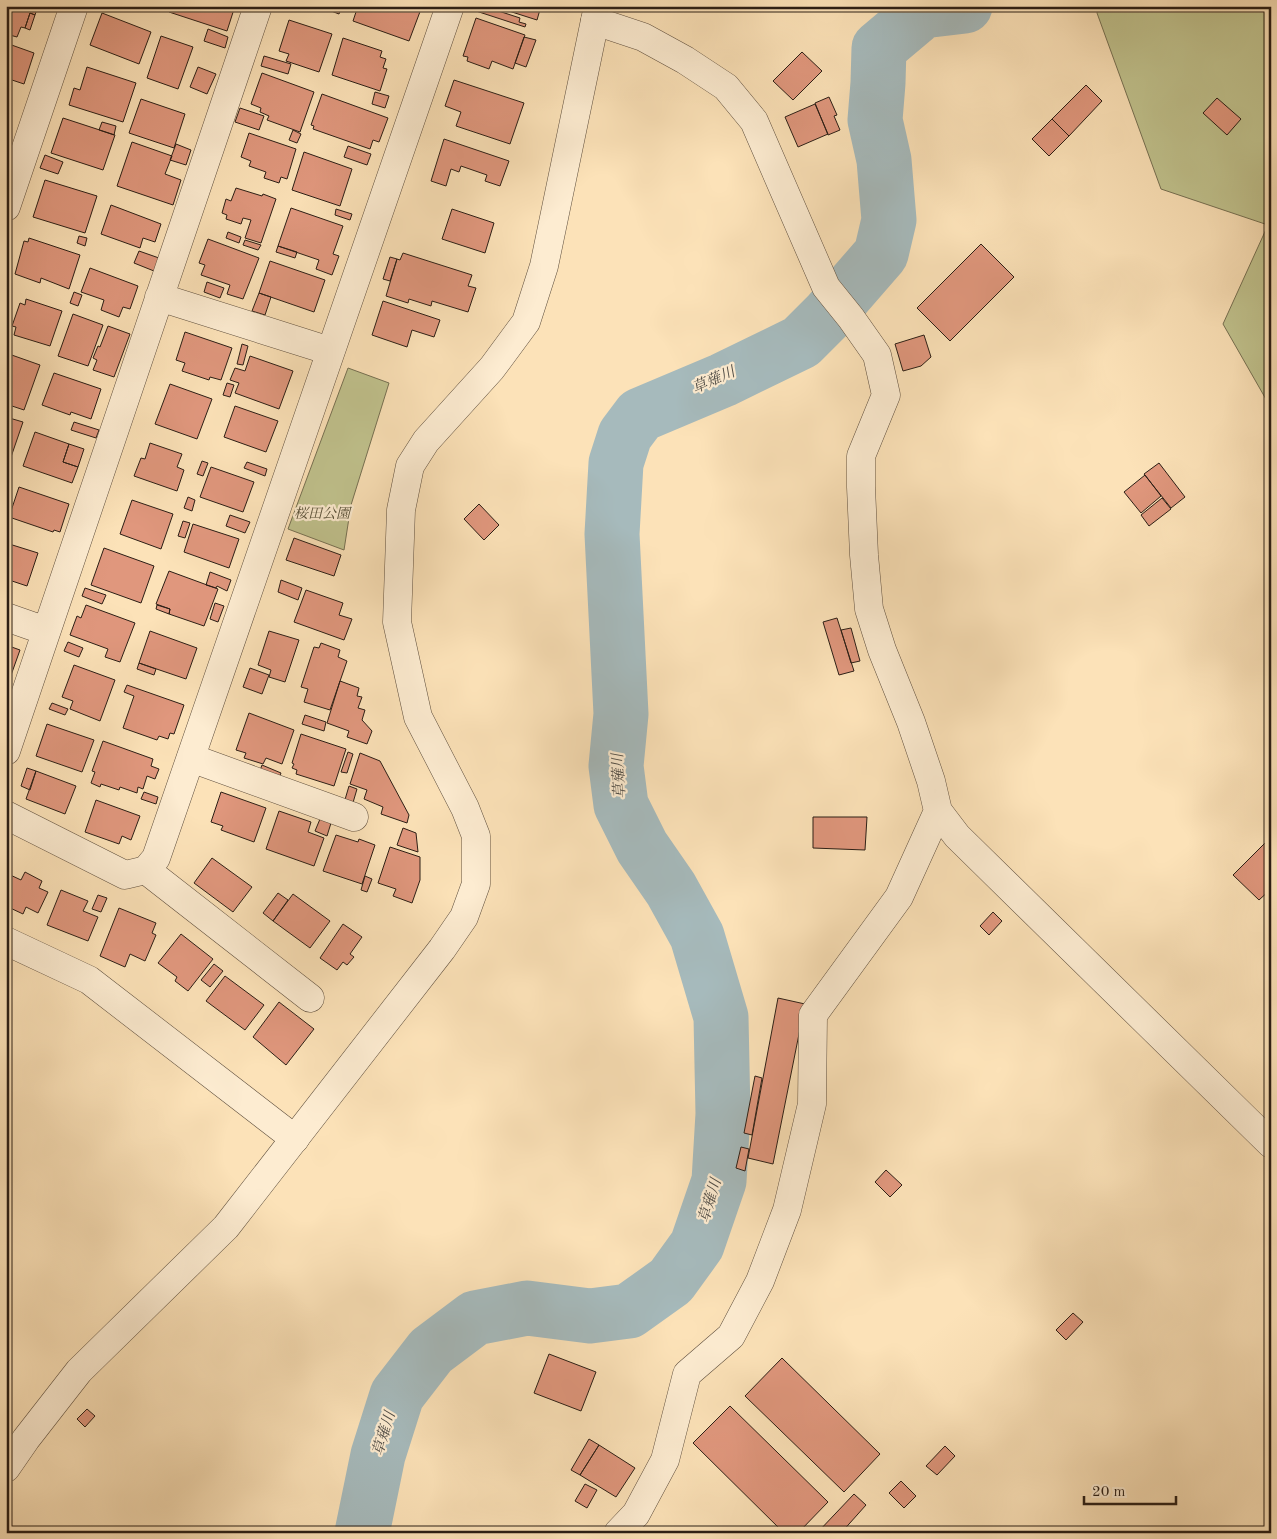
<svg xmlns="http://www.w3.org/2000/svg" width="1277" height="1539" font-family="'Old Standard TT','Noto Serif JP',serif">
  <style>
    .green { fill: #c1c38e; stroke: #767052 }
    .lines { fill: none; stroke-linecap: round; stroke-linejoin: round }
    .river { stroke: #a6babc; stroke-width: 55 }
    .building { fill: #e0977d; stroke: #2b1e15 }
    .minor-casing { stroke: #5f4f3e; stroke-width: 29 }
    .tertiary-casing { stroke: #5f4f3e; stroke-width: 29 }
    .minor { stroke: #fdecd1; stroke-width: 28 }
    .tertiary { stroke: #fdecd1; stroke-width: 28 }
    .labels { text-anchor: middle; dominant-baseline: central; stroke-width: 4.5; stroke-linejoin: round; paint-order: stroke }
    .park-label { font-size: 14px; font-style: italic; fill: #585039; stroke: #fdecd1 }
    .water-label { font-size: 15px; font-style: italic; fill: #504d47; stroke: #fdecd1 }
  </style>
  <rect width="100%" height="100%" fill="#fce2b8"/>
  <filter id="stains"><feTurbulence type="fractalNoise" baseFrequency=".004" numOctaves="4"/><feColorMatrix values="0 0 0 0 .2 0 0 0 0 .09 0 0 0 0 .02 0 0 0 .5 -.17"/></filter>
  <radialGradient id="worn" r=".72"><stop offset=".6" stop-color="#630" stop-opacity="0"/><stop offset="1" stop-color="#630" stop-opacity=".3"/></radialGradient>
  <path class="green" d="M1098 6H1271V408L1223 324 1268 225 1161 189 1097 13Z
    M348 368 389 383 351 505 344 550 288 529Z"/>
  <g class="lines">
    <path class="river" d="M362 1533 378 1455 397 1395 431 1351 475 1318 527 1308 590 1316 629 1311 671 1281 697 1245 719 1181 723 1114 721 1017 697 936 671 889 642 847 621 805 616 766 621 714 612 534 616 463 625 435 640 415 723 380 801 342 828 315 881 254 889 220 884 160 875 120 878 83 879 48 923 11 965 6"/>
  </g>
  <path class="building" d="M6 6H38L35 15 30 13 25 28 21 27 17 37 6 34Z
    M171 6H235L227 31 169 12Z
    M318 6H342L339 14Z
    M358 6H414L421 9 409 41 353 21Z
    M478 6H483L520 18 519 22 526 24 525 27 476 11Z
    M493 6H541L537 20Z
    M30 13 35 15 30 30 25 28Z
    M102 13 151 32 139 64 90 45Z
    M476 18 525 35 513 69 492 61 489 69 467 61 468 57 463 56Z
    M289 20 332 34 319 72 286 61 289 54 279 51Z
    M208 29 228 37 225 48 204 41Z
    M161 36 193 47 178 89 147 78Z
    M524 37 536 40 526 67 515 63Z
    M343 38 382 51 380 57 386 59 383 68 387 69 380 91 332 75Z
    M6 43 34 53 24 84 6 78Z
    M802 52 822 71 793 100 773 81Z
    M264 56 291 64 288 74 261 66Z
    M87 67 136 83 123 122 69 105 74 88 80 90Z
    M198 67 216 74 207 94 190 87Z
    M262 73 314 92 300 132 267 120 269 116 260 112 261 108 251 104Z
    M454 80 524 103 510 144 456 126 461 112 445 106Z
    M1086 85 1102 101 1069 136 1052 119Z
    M375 92 389 96 385 108 372 104Z
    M322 94 388 118 379 142 373 140 370 149 313 129 314 126 311 125Z
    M829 97 837 115 834 116 840 130 828 135 815 103Z
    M1217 98 1241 119 1227 135 1203 113Z
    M141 99 185 114 174 148 129 133Z
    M815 104 828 134 798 147 785 117Z
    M240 108 264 116 259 130 235 122Z
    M63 118 115 135 103 170 51 153Z
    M1052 119 1069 136 1049 156 1032 139Z
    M102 122 116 126 114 135 99 130Z
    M293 130 301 134 297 143 289 140Z
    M249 133 296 149 287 179 281 177 279 183 264 178 266 172 249 166 251 161 241 157Z
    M444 139 509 161 500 186 485 181 487 175 461 166 459 172 451 169 446 186 431 181Z
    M132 142 172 156 165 174 181 180 173 205 117 186Z
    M176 144 191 150 186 165 170 160Z
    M348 146 371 154 367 165 344 157Z
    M304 152 352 169 340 206 292 190Z
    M45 155 63 162 58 174 40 168Z
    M45 180 97 196 85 233 33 217Z
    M236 188 262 196 263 194 276 199 261 243 245 238 251 220 243 218 241 224 226 219 227 215 222 213 226 199 231 201Z
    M111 205 161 224 155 242 143 238 140 248 101 234Z
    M291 208 343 226 333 254 339 256 332 275 316 269 319 260 278 246Z
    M336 209 352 214 350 220 335 215Z
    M452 209 494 223 485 253 442 239Z
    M228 232 241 237 239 243 226 238Z
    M79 236 87 238 85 246 77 243Z
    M29 238 80 255 69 289 41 278 40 283 15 274 24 241 28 242Z
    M208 239 259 258 243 299 227 294 230 285 201 275 205 265 199 263Z
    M245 240 261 245 258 250 243 245Z
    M981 244 1014 277 950 341 917 308Z
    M278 246 297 252 295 258 276 252Z
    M139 251 159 258 154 271 134 263Z
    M403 253 472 275 468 286 476 288 468 312 432 301 431 306 409 299 408 303 386 296 397 259 400 260Z
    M390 257 397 259 390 281 383 279Z
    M270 261 325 280 314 312 259 293Z
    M90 268 138 286 130 309 123 307 119 317 101 310 104 300 81 292Z
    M207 282 224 288 220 298 204 292Z
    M74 292 82 295 78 306 70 303Z
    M259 293 271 297 265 315 252 311Z
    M26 299 62 311 50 346 14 335 16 327 12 326 20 303 25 305Z
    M383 301 440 320 434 337 412 330 407 347 372 335Z
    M73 314 103 325 88 366 58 356Z
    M108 326 130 334 114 377 93 370 97 360 93 358 98 346 100 347Z
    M185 332 232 348 221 380 210 377 209 380 182 371 185 363 176 360Z
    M924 335 931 357 921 366 903 371 895 344Z
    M242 344 248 346 243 365 237 364Z
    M6 353 40 365 24 410 6 404Z
    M250 356 293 371 279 409 235 393 239 383 230 380 235 368 245 371Z
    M54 373 101 389 91 419 71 412 70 415 42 405Z
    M227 383 234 385 230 397 223 395Z
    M170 384 212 399 197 439 155 424Z
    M235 406 278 421 266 452 224 437Z
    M6 417 23 422 10 460 6 459Z
    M74 422 99 430 96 438 71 430Z
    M35 432 69 444 63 462 78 467 72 483 23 466Z
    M150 443 182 454 177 467 184 470 177 491 134 476 141 458 145 459Z
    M69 444 84 449 78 467 63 462Z
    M202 461 208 463 203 476 197 474Z
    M247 462 267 469 265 476 244 468Z
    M1159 463 1185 497 1171 508 1144 474Z
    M211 467 254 482 243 512 200 497Z
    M1145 475 1161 496 1141 513 1124 492Z
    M19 487 69 504 60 532 54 530 53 532 9 517Z
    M188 497 195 500 192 511 184 508Z
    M1162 498 1171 509 1149 526 1141 515Z
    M132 500 173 514 161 549 120 534Z
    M479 504 499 525 484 540 464 519Z
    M230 515 250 522 245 533 226 526Z
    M183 521 190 523 185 538 178 536Z
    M193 524 239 539 229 568 184 552Z
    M294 538 341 555 334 576 286 560Z
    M6 543 38 553 27 586 6 579Z
    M104 548 154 566 141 603 91 585Z
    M169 571 218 589 204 626 169 614 170 609 156 604Z
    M210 572 231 580 227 591 217 586 216 588 206 585Z
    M281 580 302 588 298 600 278 592Z
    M85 588 106 595 102 604 82 596Z
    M306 590 343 603 339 615 352 619 344 640 294 622Z
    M215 603 224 606 218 622 210 619Z
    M86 605 135 623 120 662 105 657 108 649 70 635 77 616 81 618Z
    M157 605 170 609 169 614 156 609Z
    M837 618 854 671 839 675 823 622Z
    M851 628 860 661 851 663 841 630Z
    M150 631 197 648 186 679 139 663Z
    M269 631 299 640 285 682 269 677 271 670 258 665Z
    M68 642 83 648 79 657 64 651Z
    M321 643 340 650 338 657 347 661 330 710 304 702 308 689 301 687 314 647 319 648Z
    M6 645 20 650 10 678 6 677Z
    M139 663 156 669 154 675 137 669Z
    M74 665 115 680 100 721 70 709 73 701 62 697Z
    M250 668 269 675 262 694 243 687Z
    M340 681 359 688 357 696 362 697 358 708 365 710 362 720 372 731 367 744 347 737 349 731 327 723Z
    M127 685 184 705 174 734 170 733 168 739 159 736 157 740 123 728 134 696 124 692Z
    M52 703 68 709 65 715 49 709Z
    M249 713 294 730 282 764 266 758 263 764 244 758 246 753 236 750Z
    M305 715 326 722 324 731 302 724Z
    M47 724 94 740 82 772 36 756Z
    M301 734 346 749 334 786 296 774 297 770 292 768 294 764 292 763Z
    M103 741 153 759 151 766 159 769 155 779 147 776 143 789 138 787 137 793 120 787 119 790 101 784 100 787 91 783 95 772 92 771Z
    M348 752 353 754 347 773 341 772Z
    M360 753 380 761 409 815 407 823 381 814 383 807 364 799 367 790 350 784Z
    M262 765 281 773 278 780 259 773Z
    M27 768 36 771 30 790 21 786Z
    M36 771 76 786 65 814 26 799Z
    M349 786 357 789 352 806 344 803Z
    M144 792 158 797 156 804 141 799Z
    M221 792 266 808 254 842 221 830 223 826 211 822Z
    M96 800 140 816 131 840 122 836 119 844 85 832Z
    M279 811 311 822 308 832 324 838 314 866 266 849Z
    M813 817H867L865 850 813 848Z
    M320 819 331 823 327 836 315 831Z
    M403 828 416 833 418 852 397 845Z
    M336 835 358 842 359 839 375 845 362 884 323 871Z
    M1271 837V889L1259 900 1233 875Z
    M390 847 420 857V880L412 903 393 896 396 889 378 883Z
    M212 858 252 887 233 912 194 883Z
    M25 872 42 881 39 888 48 892 38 913 26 907 23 914 6 906V873L21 880Z
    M365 876 372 879 367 892 361 890Z
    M61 890 88 901 83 911 98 917 88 941 47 925Z
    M278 893 288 900 273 921 263 913Z
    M293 894 330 921 310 948 273 921Z
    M98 895 107 898 101 912 92 909Z
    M119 908 156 923 152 933 156 935 145 961 130 954 125 967 100 956Z
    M993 912 1002 921 989 935 980 926Z
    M343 924 362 937 350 954 354 957 347 965 343 962 337 970 320 958Z
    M181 934 213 959 188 991 175 981 177 977 158 963Z
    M214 964 223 971 210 987 201 980Z
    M225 976 264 1005 245 1030 206 1001Z
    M778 998 805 1004 773 1164 748 1158Z
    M279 1002 314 1029 286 1065 253 1037Z
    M755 1076 762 1078 752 1135 744 1133Z
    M741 1147 749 1149 745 1171 736 1168Z
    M886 1170 902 1185 890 1197 875 1182Z
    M1073 1313 1083 1322 1066 1340 1056 1330Z
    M549 1354 596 1372 581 1411 534 1393Z
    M782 1358 880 1454 844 1492 745 1396Z
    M730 1406 828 1502 798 1533H784L693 1443Z
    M87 1409 95 1416 85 1427 77 1419Z
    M589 1439 599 1445 580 1475 571 1470Z
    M599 1445 635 1468 616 1497 580 1475Z
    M945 1446 955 1456 937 1475 926 1466Z
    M901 1481 916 1496 904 1508 889 1493Z
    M585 1484 597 1490 587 1508 575 1501Z
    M854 1494 866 1505 841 1533H817Z"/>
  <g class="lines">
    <defs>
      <path id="minor" d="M595 21 643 37 685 60 726 87 754 121 826 287 851 318 877 355 886 395 861 456V487L864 555 869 609 882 650 911 722 931 781 938 811 957 836 1271 1144
        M6 207 74 6
        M159 297 330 351
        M6 617 46 631
        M6 751 258 6
        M191 758 354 817
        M146 870 310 998
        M6 941 89 980 295 1139
        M618 1533 636 1514 665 1460 687 1374 731 1336 760 1281 787 1210 812 1104 813 1015 899 897 938 811"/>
      <path id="tertiary" d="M6 815 125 875 146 870 156 858 450 6
        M6 1468 26 1439 79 1371 226 1227 442 949 464 917 476 884V836L465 808 418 717 397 622 401 510 410 466 426 441 492 368 526 322 544 266 598 6"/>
    </defs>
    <use href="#minor" class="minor-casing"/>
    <use href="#tertiary" class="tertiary-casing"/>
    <use href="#minor" class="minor"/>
    <use href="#tertiary" class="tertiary"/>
  </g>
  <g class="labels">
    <g class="park-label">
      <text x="322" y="514">桜田公園</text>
    </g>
    <g class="water-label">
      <text transform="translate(714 381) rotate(-24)">草薙川</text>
      <text transform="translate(620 776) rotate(-93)">草薙川</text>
      <text transform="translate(711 1201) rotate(-73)">草薙川</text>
      <text transform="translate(385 1434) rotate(-73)">草薙川</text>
    </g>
  </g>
  <rect width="1277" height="1539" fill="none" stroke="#fce2b8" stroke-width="25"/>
  <rect x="8" y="8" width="1262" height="1524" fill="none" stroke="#2b1e15" stroke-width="2.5"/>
  <rect x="12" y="12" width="1252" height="1514" fill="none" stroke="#2b1e15"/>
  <path d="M1084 1496v8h92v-8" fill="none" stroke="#2b1e15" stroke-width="2.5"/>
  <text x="1092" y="1496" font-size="15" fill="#2b1e15" stroke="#fdecd1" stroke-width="4" paint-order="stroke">20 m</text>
  <rect width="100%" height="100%" filter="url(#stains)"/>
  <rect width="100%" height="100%" fill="url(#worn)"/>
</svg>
